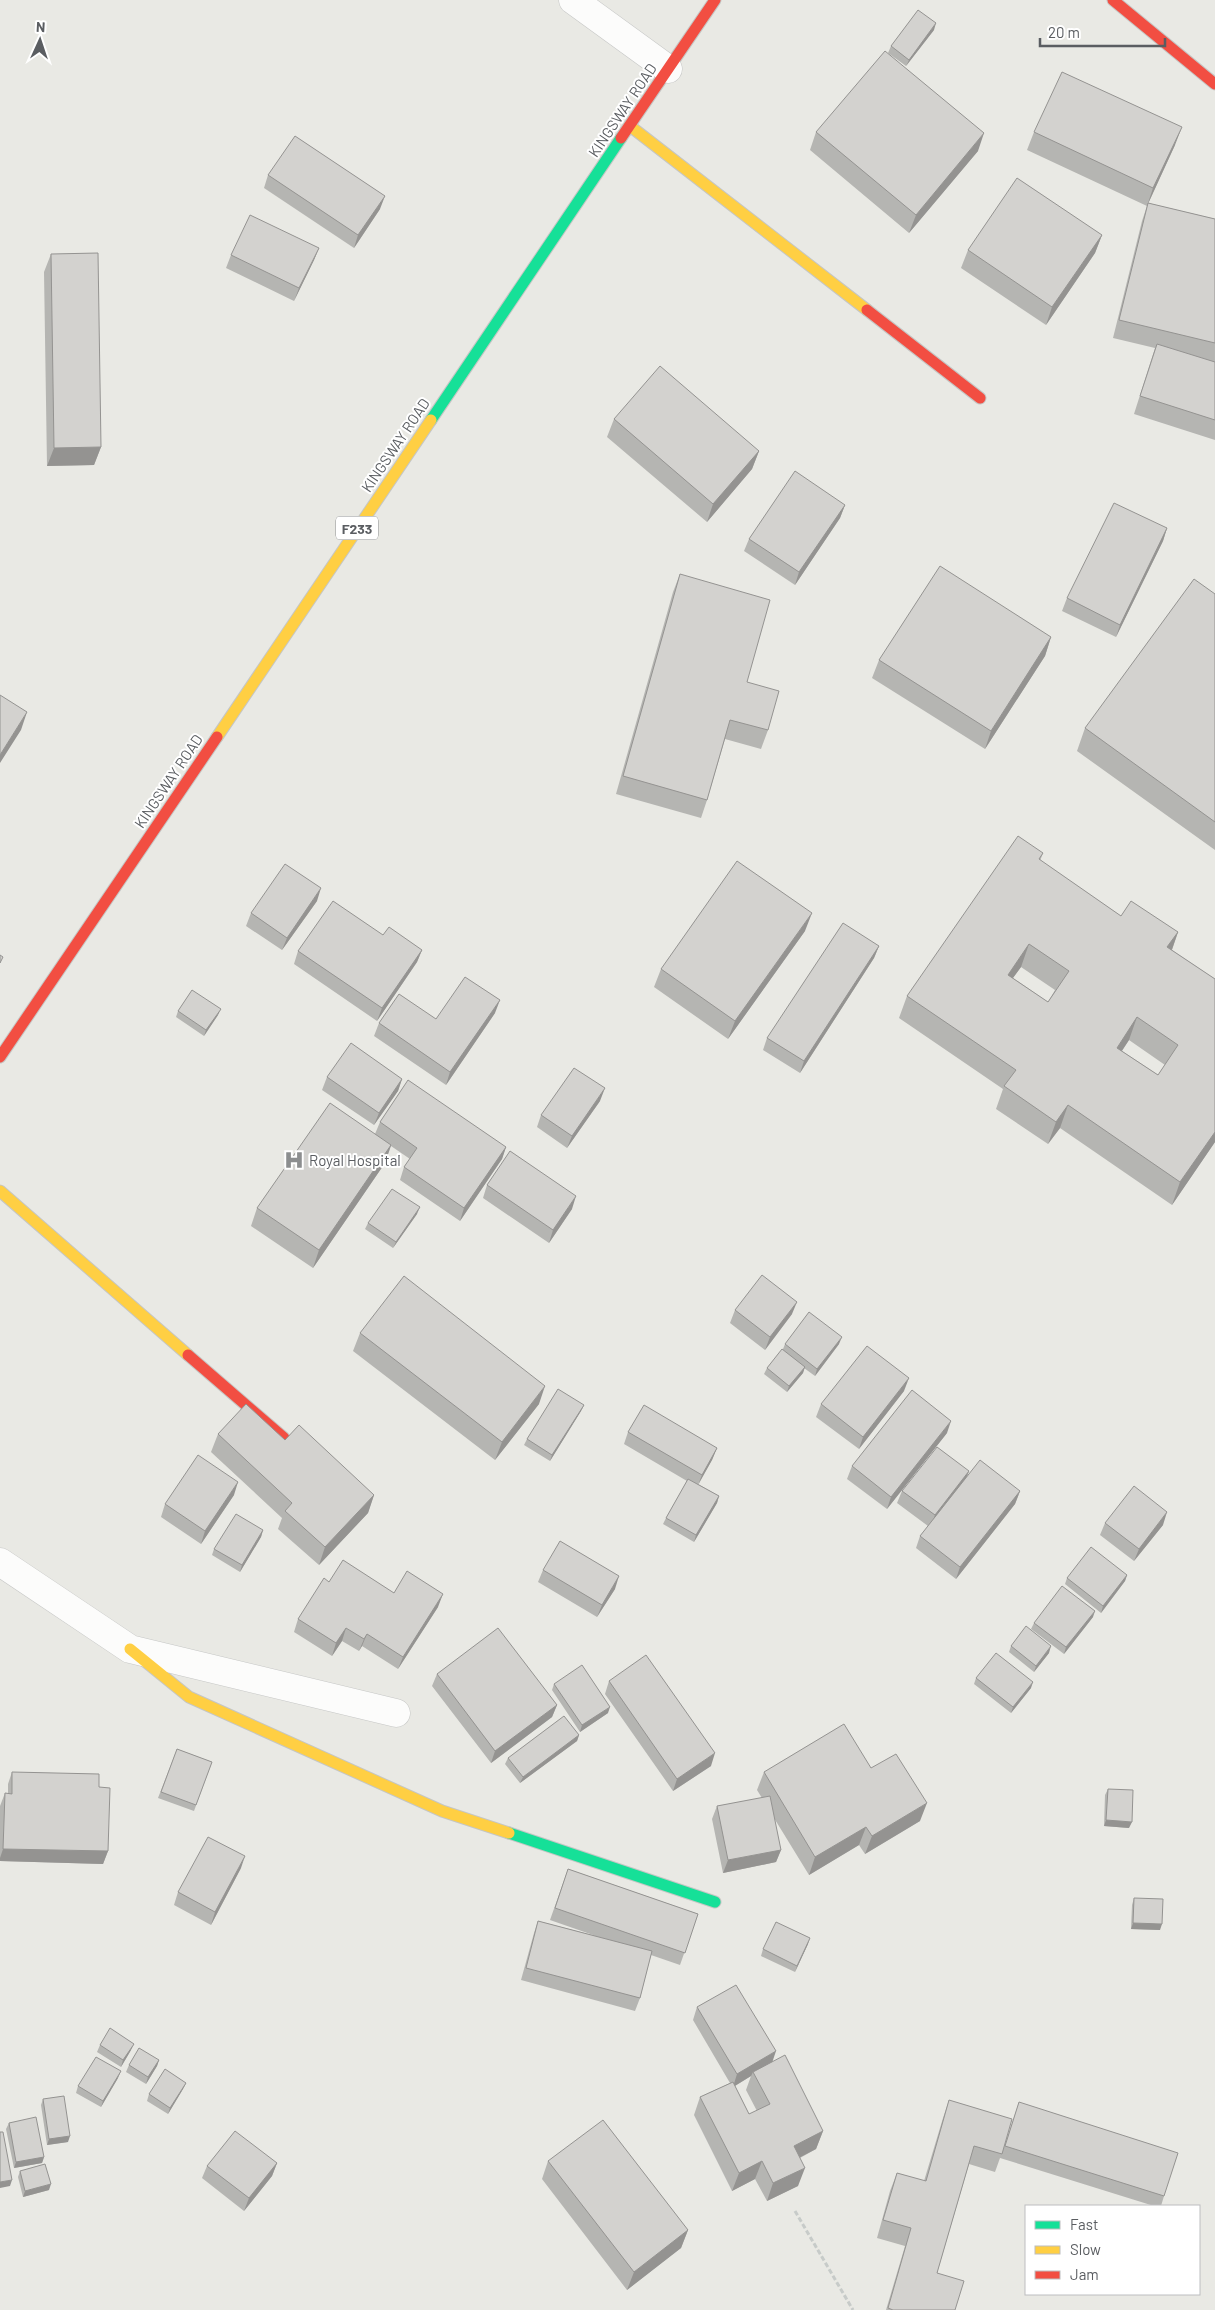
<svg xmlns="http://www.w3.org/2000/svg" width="1215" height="2310" font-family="Barlow,sans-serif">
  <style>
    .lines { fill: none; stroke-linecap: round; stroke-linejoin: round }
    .street-casing { stroke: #c6c7c6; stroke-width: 29 }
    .fast-casing { stroke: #c5c6c4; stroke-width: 13 }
    .slow-casing { stroke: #c5c6c4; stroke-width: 13 }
    .jam-casing { stroke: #c5c6c4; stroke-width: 13 }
    .path { stroke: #c7cbc9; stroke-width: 3; stroke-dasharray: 5 2.5; stroke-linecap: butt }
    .street { stroke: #fcfcfb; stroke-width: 28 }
    .fast { stroke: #16e098; stroke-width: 11 }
    .slow { stroke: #ffcf43; stroke-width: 11 }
    .jam { stroke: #f24e42; stroke-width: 11 }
    .wall { fill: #b5b5b2; fill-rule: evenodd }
    .shaded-wall { fill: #949391 }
    .building { fill: #d3d2cf; stroke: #949391; fill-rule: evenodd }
    .labels { text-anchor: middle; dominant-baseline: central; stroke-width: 4; stroke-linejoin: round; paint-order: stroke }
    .shield { fill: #fff; stroke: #8c8e90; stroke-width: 1 }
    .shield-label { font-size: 14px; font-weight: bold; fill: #5a5d61 }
    .street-label { font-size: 15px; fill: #5a5d61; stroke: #fff }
    .poi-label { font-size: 15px; fill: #5a5d61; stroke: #fff; text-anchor: start }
  </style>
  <rect width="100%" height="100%" fill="#e9e9e4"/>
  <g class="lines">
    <defs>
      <path id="street" d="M573 0 668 69
        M0 1562 130 1649 396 1713"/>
      <path id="fast" d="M431 420 621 138
        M509 1833 715 1902"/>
      <path id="slow" d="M630 126 867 310
        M217 737 431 420
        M0 1191 188 1355
        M130 1649 189 1697 442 1811 509 1833"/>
      <path id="jam" d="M1113 0 1215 84
        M621 138 715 0
        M867 310 980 398
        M0 1057 217 737
        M188 1355 284 1438"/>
    </defs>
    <use href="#street" class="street-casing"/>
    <use href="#fast" class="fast-casing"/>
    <use href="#slow" class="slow-casing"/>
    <use href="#jam" class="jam-casing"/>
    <path class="path" d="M795 2211 853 2310"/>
    <use href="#street" class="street"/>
    <use href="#fast" class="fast"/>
    <use href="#slow" class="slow"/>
    <use href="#jam" class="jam"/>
  </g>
  <path class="wall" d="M934 30 906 66 888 53 891 46Z
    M816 132 978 151 909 233 810 150Z
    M1034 132 1175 145 1147 206 1027 150Z
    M268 175 380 209 354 248 264 188Z
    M1148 203 1215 219V440L1134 414 1155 348 1113 338 1142 221Z
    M1102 235 1095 253 1046 325 961 268 968 250Z
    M319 248 314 260 294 301 226 268 231 255Z
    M51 254 101 447 94 465 47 466 44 272Z
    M614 419 759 451 752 469 707 522 607 437Z
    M845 505 840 518 795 585 744 551 749 539Z
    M1167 528 1163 541 1116 637 1062 611 1067 598Z
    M680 574 747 682 768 730 761 749 725 739 707 800 701 818 616 794 673 592Z
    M1215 594V850L1077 751 1085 728Z
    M1051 637 1045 656 985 749 872 678 879 660Z
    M1043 853 1040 861 1121 916 1178 932 1172 950 1215 979V1142L1172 1205 1060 1128 1048 1144 996 1109 1003 1089 899 1018 907 996ZM1021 967 1055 990 1048 1002 1013 978ZM1129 1040 1165 1065 1158 1075 1122 1051Z
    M317 901 282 950 246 926 251 913Z
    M805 931 728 1039 654 987 661 969Z
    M879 946 874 958 800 1073 763 1050 767 1038Z
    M422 950 417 962 377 1021 294 964 298 951Z
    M178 1011 218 1015 204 1036 176 1017Z
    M495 1013 446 1085 374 1036 379 1023 436 1019Z
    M327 1077 402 1079 398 1091 374 1125 322 1090Z
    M600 1101 567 1148 537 1127 541 1115Z
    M380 1122 506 1147 502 1159 460 1221 400 1180 404 1167 410 1159 391 1146 385 1163 313 1268 251 1226 257 1208 375 1134Z
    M487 1185 572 1209 549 1243 483 1198Z
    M417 1214 393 1248 365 1229 368 1223Z
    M735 1310 792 1314 765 1350 730 1323Z
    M360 1333 539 1404 495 1460 353 1351Z
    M785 1344H839L815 1376 804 1368 803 1373 787 1392 764 1374 767 1368 783 1349Z
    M904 1391 859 1449 816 1417 821 1404Z
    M584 1405 581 1411 550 1461 524 1445 527 1439Z
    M628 1432 717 1448 712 1460 698 1484 719 1496 717 1503 694 1542 663 1524 666 1518 687 1481 624 1444Z
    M947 1433 887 1509 847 1479 852 1466Z
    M218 1434 374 1495 368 1513 319 1565 278 1529 282 1518 211 1452Z
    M969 1471 967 1476 1020 1491 1015 1504 956 1579 916 1548 920 1536 928 1526 897 1503 902 1491Z
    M234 1495 201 1544 161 1517 165 1504Z
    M1105 1523 1163 1525 1134 1561 1100 1535Z
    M263 1530 261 1537 240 1572 212 1555 214 1549Z
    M543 1570 615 1589 597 1617 538 1582Z
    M1127 1575 1125 1581 1101 1613 1065 1584 1067 1578Z
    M329 1582 394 1593 438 1607 398 1669 362 1646 359 1651 342 1641 332 1656 294 1632 298 1619Z
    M1093 1617 1064 1654 1031 1629 1034 1623Z
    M1011 1646 1049 1653 1034 1672 1009 1652Z
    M437 1674 557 1705 552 1717 491 1763 432 1686Z
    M976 1678 1031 1688 1011 1713 974 1684Z
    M609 1681 711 1766 673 1791 605 1694Z
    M554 1684 608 1713 580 1732 552 1690Z
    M579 1735 577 1741 520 1783 505 1764 508 1758Z
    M177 1749 212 1762 194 1811 158 1798Z
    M871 1768 920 1821 865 1854 859 1845 809 1875 774 1818 781 1850 776 1862 723 1873 712 1819 717 1806 762 1798 757 1790 764 1772Z
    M12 1772 99 1787 108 1851 103 1864 0 1861V1806L5 1793 8 1794V1784Z
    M1108 1789 1129 1828 1104 1826 1105 1795Z
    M241 1868 211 1925 174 1905 178 1892Z
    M568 1869 698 1914 680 1965 651 1955 640 1998 635 2011 521 1980 534 1933 538 1921 596 1936 550 1920Z
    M1134 1898 1160 1930 1131 1929 1132 1905Z
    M808 1944 795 1972 761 1956 763 1949Z
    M697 2007 773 2062 823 2131 816 2149 800 2158 798 2186 767 2201 755 2179 732 2191 694 2115 700 2097 730 2083 693 2020ZM751 2076 746 2090 757 2111 749 2114 735 2086Z
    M100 2045 131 2050 121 2067 97 2052Z
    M159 2060 157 2066 146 2084 126 2072 129 2065Z
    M118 2078 101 2107 76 2093 78 2086Z
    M186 2083 183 2089 168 2114 147 2101 149 2094Z
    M43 2099 68 2142 47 2145 41 2105Z
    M949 2100 1004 2147 1019 2102 1164 2196 1161 2206H1154L1000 2158 995 2172 969 2164 937 2273 955 2310H886L905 2246 877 2238 890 2191 897 2173 924 2181 943 2118Z
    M9 2123 44 2157 42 2163 14 2168 6 2129Z
    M548 2161 688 2230 681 2248 627 2290 542 2179Z
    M277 2163 272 2176 244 2211 202 2178 207 2166Z
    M20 2171 49 2190 23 2197 18 2177Z"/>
  <path class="shaded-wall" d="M936 23 934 30 906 66 909 60Z
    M1182 127 1175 145 1147 206 1153 188Z
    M984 133 978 151 909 233 916 215Z
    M385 196 380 209 354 248 358 235Z
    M1102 235 1095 253 1046 325 1052 307Z
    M319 248 314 260 294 301 299 288Z
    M101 447 94 465 47 466 54 448Z
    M759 451 752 469 707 522 713 504Z
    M845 505 840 518 795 585 799 572Z
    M1167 528 1163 541 1116 637 1120 625Z
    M1051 637 1045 656 985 749 991 731Z
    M27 712 21 730 0 763V755Z
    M321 888 317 901 282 950 287 938Z
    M812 913 805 931 728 1039 735 1021Z
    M1178 932 1170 955 1167 947Z
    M1029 944 1021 967 999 997 1008 975Z
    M879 946 874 958 800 1073 804 1061Z
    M422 950 417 962 377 1021 382 1008Z
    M500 1000 495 1013 446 1085 450 1072Z
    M221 1009 218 1015 204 1036 206 1030Z
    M1137 1017 1129 1040 1109 1070 1117 1048Z
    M402 1079 398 1091 374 1125 379 1113Z
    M605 1088 600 1101 567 1148 572 1136Z
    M1068 1105 1060 1128 1048 1144 1056 1122Z
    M1215 1132V1142L1172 1205 1180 1182Z
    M391 1145 385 1163 313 1268 319 1250Z
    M506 1147 502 1159 460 1221 464 1208Z
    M576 1196 572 1209 549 1243 553 1230Z
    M420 1207 417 1214 393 1248 396 1242Z
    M797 1302 792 1314 765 1350 770 1337Z
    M842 1337 839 1344 815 1376 817 1369Z
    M805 1367 803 1373 787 1392 789 1386Z
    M909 1378 904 1391 859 1449 863 1437Z
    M545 1386 539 1404 495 1460 502 1442Z
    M584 1405 581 1411 550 1461 552 1455Z
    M951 1421 947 1433 887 1509 891 1497Z
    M717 1448 712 1460 697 1487 702 1475Z
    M969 1471 964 1484 930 1528 935 1515Z
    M238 1482 234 1495 201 1544 205 1531Z
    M1020 1491 1015 1504 956 1579 960 1567Z
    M374 1495 368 1513 319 1565 325 1547Z
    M719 1496 717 1503 694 1542 696 1535Z
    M1167 1512 1163 1525 1134 1561 1139 1549Z
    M263 1530 261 1537 240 1572 242 1565Z
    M1127 1575 1125 1581 1101 1613 1103 1606Z
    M619 1576 615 1589 597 1617 602 1605Z
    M443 1594 438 1607 398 1669 403 1657Z
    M1095 1611 1093 1617 1064 1654 1066 1647Z
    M346 1628 342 1641 332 1656 336 1643Z
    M367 1634 362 1646 359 1651 364 1639Z
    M1051 1646 1049 1653 1034 1672 1036 1666Z
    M1033 1682 1031 1688 1011 1713 1013 1707Z
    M557 1705 552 1717 491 1763 495 1751Z
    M610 1707 608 1713 580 1732 582 1725Z
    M579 1735 577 1741 520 1783 523 1777Z
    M715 1753 711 1766 673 1791 677 1779Z
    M927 1803 920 1821 865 1854 872 1836Z
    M1106 1820 1132 1822 1129 1828 1104 1826Z
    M866 1827 859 1845 809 1875 815 1857Z
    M3 1849 108 1851 103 1864 0 1861V1858Z
    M781 1850 776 1862 723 1873 728 1860Z
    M245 1856 241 1868 211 1925 215 1912Z
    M1133 1923 1162 1924 1160 1930 1131 1929Z
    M810 1938 808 1944 795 1972 797 1966Z
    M134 2044 131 2050 121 2067 123 2060Z
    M776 2051 772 2063 753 2072 751 2076 733 2087 737 2074Z
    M159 2060 157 2066 146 2084 148 2077Z
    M121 2071 118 2078 101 2107 103 2101Z
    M186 2083 183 2089 168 2114 170 2108Z
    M823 2131 816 2149 787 2164 794 2146Z
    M70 2136 68 2142 47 2145 49 2139Z
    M44 2157 42 2163 14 2168 16 2162Z
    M762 2161 755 2179 732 2191 739 2173Z
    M277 2163 272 2176 244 2211 249 2198Z
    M805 2168 798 2186 767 2201 773 2183Z
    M12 2180 10 2186 0 2188V2182Z
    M51 2184 49 2190 23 2197 25 2191Z
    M688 2230 681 2248 627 2290 634 2272Z"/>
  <path class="building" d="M918 10 936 23 909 60 891 46Z
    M885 51 984 133 916 215 816 132Z
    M1062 72 1182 127 1153 188 1034 132Z
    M295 136 385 196 358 235 268 175Z
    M1017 178 1102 235 1052 307 968 250Z
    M1148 203 1215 219V343L1119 320Z
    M250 215 319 248 299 288 231 255Z
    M98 253 101 447 54 448 51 254Z
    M1157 344 1215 362V420L1140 396Z
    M660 366 759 451 713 504 614 419Z
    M795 471 845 505 799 572 749 539Z
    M1114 503 1167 528 1120 625 1067 598Z
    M940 566 1051 637 991 731 879 660Z
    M680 574 770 600 747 682 779 691 768 730 730 720 707 800 623 776Z
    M1194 579 1215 594V822L1085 728Z
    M0 695 27 712 0 755Z
    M1018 836 1043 853 1039 859 1121 916 1131 901 1178 932 1167 947 1215 979V1132L1180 1182 1068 1105 1056 1122 1004 1086 1016 1070 907 996ZM1029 944 1069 971 1048 1002 1008 975ZM1137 1017 1178 1045 1158 1075 1117 1048Z
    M737 861 812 913 735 1021 661 969Z
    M285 864 321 888 287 938 251 913Z
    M333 901 383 935 389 927 422 950 382 1008 298 951Z
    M843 923 879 946 804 1061 767 1038Z
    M0 955 3 957 0 963Z
    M465 977 500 1000 450 1072 379 1023 399 994 436 1019Z
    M192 990 221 1009 206 1030 178 1011Z
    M351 1043 402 1079 379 1113 327 1077Z
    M574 1068 605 1088 572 1136 541 1115Z
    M408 1080 506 1147 464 1208 404 1167 417 1148 380 1122Z
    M330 1103 391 1145 319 1250 257 1208Z
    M510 1151 576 1196 553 1230 487 1185Z
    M392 1189 420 1207 396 1242 368 1223Z
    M762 1275 797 1302 770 1337 735 1310Z
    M404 1276 545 1386 502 1442 360 1333Z
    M809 1312 842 1337 817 1369 785 1344Z
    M867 1346 909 1378 863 1437 821 1404Z
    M782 1349 805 1367 789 1386 767 1368Z
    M558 1389 584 1405 552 1455 527 1439Z
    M912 1390 951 1421 891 1497 852 1466Z
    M246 1404 285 1440 299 1425 374 1495 325 1547 285 1511 292 1503 218 1434Z
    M644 1405 717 1448 702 1475 628 1432Z
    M937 1447 969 1471 935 1515 902 1491Z
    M198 1455 238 1482 205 1531 165 1504Z
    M980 1460 1020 1491 960 1567 920 1536Z
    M688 1479 719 1496 696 1535 666 1518Z
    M1134 1486 1167 1512 1139 1549 1105 1523Z
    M236 1514 263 1530 242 1565 214 1549Z
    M560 1541 619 1576 602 1605 543 1570Z
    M1091 1547 1127 1575 1103 1606 1067 1578Z
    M343 1560 394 1593 407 1571 443 1594 403 1657 367 1634 364 1639 346 1628 336 1643 298 1619 324 1578 329 1582Z
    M1062 1586 1095 1611 1066 1647 1034 1623Z
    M1026 1626 1051 1646 1036 1666 1011 1646Z
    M498 1628 557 1705 495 1751 437 1674Z
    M996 1653 1033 1682 1013 1707 976 1678Z
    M646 1655 715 1753 677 1779 609 1681Z
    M582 1665 610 1707 582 1725 554 1684Z
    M564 1716 579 1735 523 1777 508 1758Z
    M844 1724 871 1768 896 1754 927 1803 872 1836 866 1827 815 1857 764 1772Z
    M177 1749 212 1762 196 1805 161 1792Z
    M12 1772 99 1774V1787L110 1788 108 1851 3 1849 5 1793 12 1794Z
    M1108 1789 1133 1790 1132 1822 1106 1820Z
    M770 1796 781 1850 728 1860 717 1806Z
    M208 1837 245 1856 215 1912 178 1892Z
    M568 1869 698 1914 685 1953 555 1908Z
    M1134 1898 1163 1899 1162 1924 1133 1923Z
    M538 1921 652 1951 640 1998 526 1968Z
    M776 1922 810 1938 797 1966 763 1949Z
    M736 1985 776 2051 737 2074 697 2007Z
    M110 2028 134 2044 123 2060 100 2045Z
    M139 2048 159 2060 148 2077 129 2065Z
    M785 2055 823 2131 794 2146 805 2168 773 2183 762 2161 739 2173 700 2097 733 2082 749 2114 770 2104 753 2072Z
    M96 2057 121 2071 103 2101 78 2086Z
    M165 2069 186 2083 170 2108 149 2094Z
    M64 2096 70 2136 49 2139 43 2099Z
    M949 2100 1012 2119 1002 2154 974 2146 937 2273 964 2281 955 2310H893L888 2308 911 2228 883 2220 897 2173 926 2181Z
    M1019 2102 1178 2153 1164 2196 1005 2146Z
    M36 2117 44 2157 16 2162 9 2123Z
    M603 2120 688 2230 634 2272 548 2161Z
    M235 2131 277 2163 249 2198 207 2166Z
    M0 2132H3L12 2180 0 2182Z
    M45 2164 51 2184 25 2191 20 2171Z"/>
  <defs>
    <symbol id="hospital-bare" viewBox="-9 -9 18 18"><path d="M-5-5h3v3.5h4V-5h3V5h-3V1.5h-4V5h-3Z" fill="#8c8e8f" stroke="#fff" stroke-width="2.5" paint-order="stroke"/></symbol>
  </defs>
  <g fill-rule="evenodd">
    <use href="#hospital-bare" x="280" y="1146" width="28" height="28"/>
  </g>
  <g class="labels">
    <rect class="shield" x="336" y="516.5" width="42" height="23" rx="4"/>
    <g class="shield-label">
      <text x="357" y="528">F233</text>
    </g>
    <g class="street-label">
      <text transform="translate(622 110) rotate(-56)">KINGSWAY ROAD</text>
      <text transform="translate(395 445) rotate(-56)">KINGSWAY ROAD</text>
      <text transform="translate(168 781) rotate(-56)">KINGSWAY ROAD</text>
    </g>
    <g class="poi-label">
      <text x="309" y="1160">Royal Hospital</text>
    </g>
  </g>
  <rect x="1025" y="2205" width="175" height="90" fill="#ffffff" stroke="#bdbec0"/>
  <rect x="1035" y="2221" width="25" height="8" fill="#16e098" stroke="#bdbec0"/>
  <text x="1070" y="2230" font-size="15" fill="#5a5d61">Fast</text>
  <rect x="1035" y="2246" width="25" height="8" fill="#ffcf43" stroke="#bdbec0"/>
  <text x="1070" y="2255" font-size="15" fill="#5a5d61">Slow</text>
  <rect x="1035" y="2271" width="25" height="8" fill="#f24e42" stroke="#bdbec0"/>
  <text x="1070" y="2280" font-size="15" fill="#5a5d61">Jam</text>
  <g transform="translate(40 40) rotate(3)" stroke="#ffffff" stroke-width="4" paint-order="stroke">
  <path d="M0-4L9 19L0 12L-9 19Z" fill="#5a5d61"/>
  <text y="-8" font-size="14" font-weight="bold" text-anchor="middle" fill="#5a5d61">N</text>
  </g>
  <path d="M1040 38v8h125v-8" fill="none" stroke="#5a5d61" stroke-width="2.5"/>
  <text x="1048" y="38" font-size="15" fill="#5a5d61" stroke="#ffffff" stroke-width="4" paint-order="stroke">20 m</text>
</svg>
